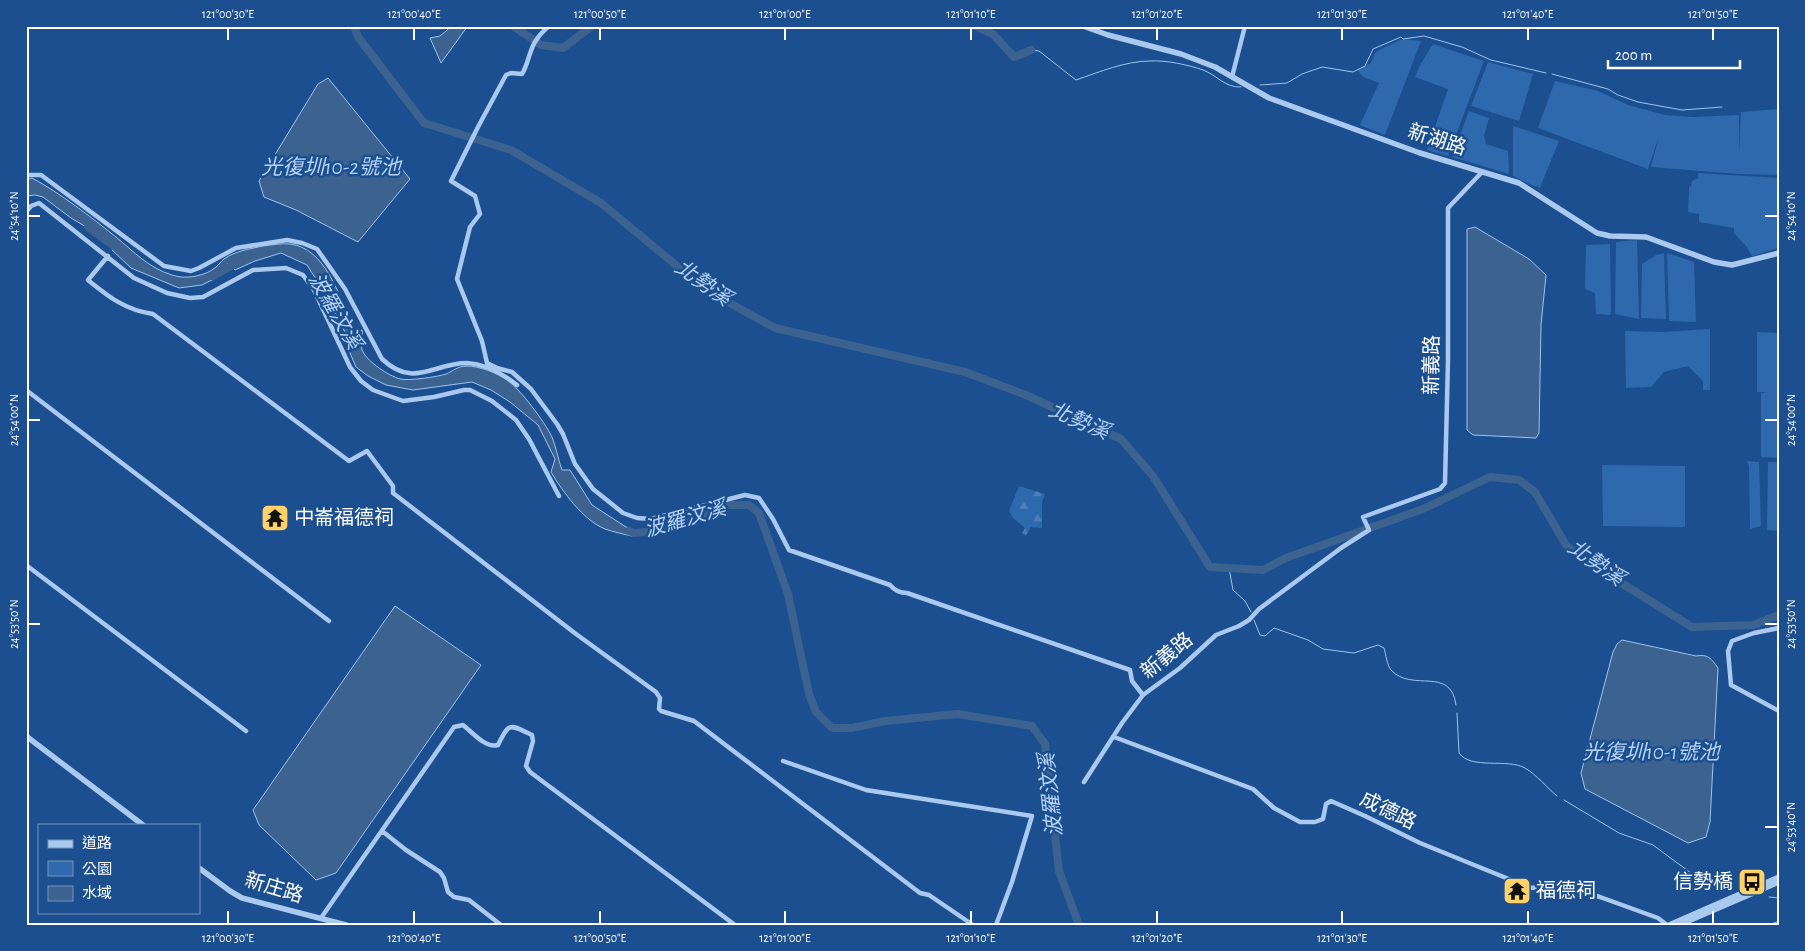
<svg xmlns="http://www.w3.org/2000/svg" width="1805" height="951" font-family="'Alegreya Sans','Noto Sans TC',sans-serif">
  <style>
    .forest { fill: url(#forest-firs) }
    .green { fill: #2e69ad }
    .water { fill: #3c6290; stroke: #9cc4f0 }
    .lines { fill: none; stroke-linecap: round; stroke-linejoin: round }
    .stream { stroke: #9cc4f0; stroke-width: 1 }
    .river { stroke: #3c6290; stroke-width: 8 }
    .minor { stroke: #a9c9ee; stroke-width: 4.5 }
    .tertiary { stroke: #a9c9ee; stroke-width: 5.5 }
    .ticks { fill: none; stroke: #fff; stroke-width: 2 }
    .labels { text-anchor: middle; dominant-baseline: central; stroke-width: 5; stroke-linejoin: round; paint-order: stroke }
    .street-label { font-size: 20px; fill: #fff; stroke: #1b4f8f }
    .poi-label { font-size: 20px; fill: #fff; stroke: #1b4f8f; text-anchor: start }
    .water-label { font-size: 21px; font-style: italic; fill: #b5d3f5; stroke: #1b4f8f }
    .neatline { fill: none; stroke: #fff; stroke-width: 2 }
    .ticks-label { font-size: 12px; text-anchor: middle; fill: #fff }
  </style>
  <defs>
    <pattern id="forest-firs" width="22" height="20" patternUnits="userSpaceOnUse" patternTransform="scale(1.25)"><rect width="22" height="20" fill="#2e69ad"/><path d="M5 1l3.5 6h-7zM16 11l3.5 6h-7z" fill="#4d80b9"/></pattern>
  </defs>
  <rect width="100%" height="100%" fill="#1b4f8f"/>
  <path class="forest" d="M1019 486 1045 494 1042 502V528L1031 527 1026 536 1022 533 1025 528 1013 518 1009 511Z"/>
  <path class="green" d="M1403 39 1421 41 1385 135 1360 125 1379 83C1370 79 1362 79 1358 70L1371 63 1375 53 1381 49Z
    M1433 44 1484 61 1448 156 1427 150 1448 89 1415 77 1420 65Z
    M1488 62 1533 74 1519 121 1471 106Z
    M1555 81 1598 91 1628 105 1665 115 1693 117 1739 115V153L1741 112 1779 109 1778 175 1739 174 1651 167 1659 136 1648 169 1538 128Z
    M1469 111 1489 118 1484 136 1486 144 1508 151 1509 174 1452 157Z
    M1513 126 1559 141 1539 190 1538 185 1536 187 1513 176Z
    M1698 173 1779 178V248L1752 256 1746 246 1734 233V228L1699 222V214L1688 212 1689 187 1691 186 1692 181 1698 178Z
    M1637 240 1639 319 1615 314 1616 242Z
    M1610 244 1611 315 1596 314 1595 293 1585 289 1586 245Z
    M1664 253 1666 319 1641 318 1642 264 1656 255Z
    M1667 253 1694 262 1696 322 1669 321Z
    M1710 329V390H1703V381L1688 366 1664 372 1651 387 1626 388 1625 331 1663 332Z
    M1757 332 1779 333V458L1761 457V393L1768 392H1757Z
    M1747 461 1759 462 1761 526 1750 529 1749 466Z
    M1768 462H1779V531L1767 530Z
    M1602 465 1685 466V527L1603 526Z"/>
  <path class="water" d="M452 26 467 27 441 63 430 38 440 36Z
    M328 78 410 179 358 242 296 210 264 197 259 181 318 84Z
    M32 178C60 193 91 217 116 237 134 252 149 268 172 275 185 280 206 276 216 267 219 265 221 261 224 259 235 251 250 249 263 246 272 245 281 243 290 244 325 248 338 294 351 321H346L351 332 362 330C364 337 359 345 363 352 368 362 389 376 400 379 409 381 437 377 446 374 453 371 458 366 467 366 479 366 497 373 507 380 521 390 544 421 552 437 556 447 558 459 562 470H570L592 505 626 527 638 531 632 536C623 534 614 532 605 529 583 520 563 492 551 472L555 459 538 425 510 402 491 390 472 382 413 390 386 385 368 376 356 367 344 339 345 332 324 292 307 265 281 253 255 261 235 270 228 263 216 278 202 285 179 288 131 268 112 250 115 244 71 218 43 197 35 195 26 196V180Z
    M1475 227 1529 259 1546 275 1541 325 1539 433 1536 438 1473 435 1467 430V229Z
    M395 606 481 665 336 873 316 880 259 825 253 810Z
    M1622 640 1696 656C1708 654 1711 658 1718 668L1710 822 1706 837 1688 843 1585 789 1581 773 1613 652 1617 644Z"/>
  <g class="lines">
    <path class="stream" d="M1031 50 1039 51 1076 80C1099 72 1126 61 1150 61 1166 60 1189 65 1203 70 1217 75 1225 88 1241 87
      M1552 74 1608 89 1618 95 1638 102 1682 110 1722 107
      M1260 85 1287 83 1302 74 1322 67 1353 72 1365 66 1373 49 1401 37 1403 39 1424 36 1462 47 1491 60 1546 73
      M1229 568 1233 590 1245 601 1251 612
      M1254 620 1260 635 1265 636 1274 628 1308 640 1323 649 1354 653 1378 645 1384 648C1386 655 1387 665 1391 670 1412 693 1451 665 1456 705
      M1457 713 1459 753C1471 770 1507 758 1525 768 1537 775 1547 788 1557 796
      M1564 800 1619 833 1653 845 1699 879 1731 892
      M1769 897 1779 898
      M1769 925 1779 921"/>
    <path class="river" d="M354 26 358 37 424 123 511 150 601 203 706 290 775 328 965 372 1026 395 1121 439 1153 476 1210 567 1263 570 1286 558 1423 509 1490 477 1519 480 1535 492 1566 545 1586 561 1692 627 1753 625 1779 615
      M432 26H441
      M513 26 541 45 563 48 592 26
      M975 26 993 34 1014 57 1031 50
      M88 227 121 251
      M213 276 240 261
      M629 531 634 533 664 530 715 512 726 505H749L759 513 788 594 809 694 816 712 832 728H852L885 721 958 714 1032 726 1045 744 1059 871 1079 925"/>
    <path class="minor" d="M549 26C545 30 540 34 537 39 529 49 529 63 522 74L511 73 506 75 478 127 451 181 475 196 480 214 470 227 457 279 482 341 487 363 497 368 512 372 531 389 557 424 563 434 575 464 593 489 623 513 637 518 651 519 745 495 759 498 773 519 789 550 890 585C895 591 900 593 907 593L1130 670 1132 681 1143 695
      M1232 77 1245 26
      M26 175H41L164 266 191 271 199 268 236 248 287 240 302 243 317 249 345 289 382 359C414 389 433 363 467 363 486 364 503 374 517 385
      M26 212 31 206 39 203 134 278 167 293 190 298 203 297 253 270 286 268 303 275 314 290 350 367 361 381 373 390 403 401 434 397 464 390H470L492 401 516 420 529 439 559 496
      M108 256 88 280C109 297 125 310 153 314L349 461 367 451 393 486V493L576 634 656 692 660 698 659 709 661 711 694 721 920 893 929 895 973 925
      M26 390 329 621
      M26 565 246 731
      M1779 628 1754 633 1732 641 1728 651 1731 685 1779 711
      M1114 737 1253 789 1274 808 1300 822H1315L1323 819 1326 804 1331 801 1365 816 1420 843 1521 884 1532 888 1554 884 1563 886 1600 897 1658 918 1667 925
      M783 761 866 790 1032 816 1012 882 996 925
      M1084 782 1122 723 1143 695 1180 668 1216 635 1239 626 1249 620 1259 609 1341 548 1369 530 1363 517 1440 489 1445 483 1448 360V208L1482 172
      M382 831 406 850 440 872 444 878 448 892 454 897 469 900 501 925
      M321 918 454 727 463 725C472 732 486 749 498 745 509 722 510 724 532 735L533 741 526 766 530 772 735 925"/>
    <path class="tertiary" d="M1083 26 1108 35 1181 54 1215 67 1269 98 1420 153 1519 183 1597 233 1610 236 1646 237 1714 262 1732 265 1779 253
      M26 736 143 825
      M199 868 230 891 242 898 346 925
      M1669 925 1779 877
      M1679 925 1779 882"/>
  </g>
  <path class="ticks" d="M228 28V40M414 28V40M600 28V40M785 28V40M971 28V40M1157 28V40M1342 28V40M1528 28V40M1713 28V40M28 216H40M1765 216H1778M28 420H40M1765 420H1778M28 624H40M1765 624H1778M1765 827H1778M228 911V924M414 911V924M600 911V924M785 911V924M971 911V924M1157 911V924M1342 911V924M1528 911V924M1713 911V924"/>
  <defs>
    <symbol id="temple-square" viewBox="-11 -11 22 22"><rect x="-9" y="-9" width="18" height="18" rx="4" fill="#ffd166" stroke="#1b4f8f"/><path d="M0-6L5-2H3V0L6.5 2.5H4V6H1.5V3h-3V6H-4V2.5H-6.5L-3 0V-2H-5Z" fill="#111"/></symbol>
    <symbol id="bus-square" viewBox="-11 -11 22 22"><rect x="-9" y="-9" width="18" height="18" rx="4" fill="#ffd166" stroke="#1b4f8f"/><path d="M-5-6H5V4H4V6H2V4H-2V6H-4V4H-5ZM-3.5-4V0h7V-4ZM-3.5 1.2v1.5H-2V1.2ZM2 1.2v1.5H3.5V1.2Z" fill="#111"/></symbol>
  </defs>
  <g fill-rule="evenodd">
    <use href="#temple-square" x="259" y="502" width="32" height="32"/>
    <use href="#bus-square" x="1736" y="866" width="32" height="32"/>
    <use href="#temple-square" x="1501" y="875" width="32" height="32"/>
  </g>
  <g class="labels">
    <g class="street-label">
      <text transform="translate(1437 140) rotate(18)">新湖路</text>
      <text transform="translate(1432 365) rotate(-89)">新義路</text>
      <text transform="translate(1167 656) rotate(-39)">新義路</text>
      <text transform="translate(1388 811) rotate(26)">成德路</text>
      <text transform="translate(274 888) rotate(17)">新庄路</text>
    </g>
    <g class="poi-label">
      <text x="294" y="518">中崙福德祠</text>
      <text x="1733" y="882" text-anchor="end">信勢橋</text>
      <text x="1536" y="891">福德祠</text>
    </g>
    <g class="water-label">
      <text x="331" y="167">光復圳10-2號池</text>
      <text transform="translate(703 283) rotate(35)">北勢溪</text>
      <text transform="translate(335 311) rotate(60)">波羅汶溪</text>
      <text transform="translate(1079 421) rotate(23)">北勢溪</text>
      <text transform="translate(685 519) rotate(-16)">波羅汶溪</text>
      <text transform="translate(1596 563) rotate(35)">北勢溪</text>
      <text x="1651" y="752">光復圳10-1號池</text>
      <text transform="translate(1051 795) rotate(-96)">波羅汶溪</text>
    </g>
  </g>
  <rect width="1805" height="951" fill="none" stroke="#1b4f8f" stroke-width="55"/>
  <rect x="38" y="824" width="162" height="90" fill="#1b4f8f" stroke="#7695bc"/>
  <rect x="48" y="840" width="25" height="8" fill="#a9c9ee" stroke="#7695bc"/>
  <text x="82" y="848" font-size="15" fill="#ffffff">道路</text>
  <rect x="48" y="861" width="25" height="15" fill="#2e69ad" stroke="#7695bc"/>
  <text x="82" y="874" font-size="15" fill="#ffffff">公園</text>
  <rect x="48" y="886" width="25" height="15" fill="#3c6290" stroke="#7695bc"/>
  <text x="82" y="898" font-size="15" fill="#ffffff">水域</text>
  <path d="M1608 60v8h132v-8" fill="none" stroke="#ffffff" stroke-width="2.5"/>
  <text x="1615" y="60" font-size="15" fill="#ffffff" stroke="#1b4f8f" stroke-width="4" paint-order="stroke">200 m</text>
  <rect x="28" y="28" width="1750" height="896" class="neatline"/>
  <g class="ticks-label">
    <text x="228" y="18">121°00'30"E</text>
    <text x="414" y="18">121°00'40"E</text>
    <text x="600" y="18">121°00'50"E</text>
    <text x="785" y="18">121°01'00"E</text>
    <text x="971" y="18">121°01'10"E</text>
    <text x="1157" y="18">121°01'20"E</text>
    <text x="1342" y="18">121°01'30"E</text>
    <text x="1528" y="18">121°01'40"E</text>
    <text x="1713" y="18">121°01'50"E</text>
    <text transform="translate(14 216) rotate(-90)" y="4">24°54'10"N</text>
    <text transform="translate(1791 216) rotate(-90)" y="4">24°54'10"N</text>
    <text transform="translate(14 420) rotate(-90)" y="4">24°54'00"N</text>
    <text transform="translate(1791 420) rotate(-90)" y="4">24°54'00"N</text>
    <text transform="translate(14 624) rotate(-90)" y="4">24°53'50"N</text>
    <text transform="translate(1791 624) rotate(-90)" y="4">24°53'50"N</text>
    <text transform="translate(1791 827) rotate(-90)" y="4">24°53'40"N</text>
    <text x="228" y="942">121°00'30"E</text>
    <text x="414" y="942">121°00'40"E</text>
    <text x="600" y="942">121°00'50"E</text>
    <text x="785" y="942">121°01'00"E</text>
    <text x="971" y="942">121°01'10"E</text>
    <text x="1157" y="942">121°01'20"E</text>
    <text x="1342" y="942">121°01'30"E</text>
    <text x="1528" y="942">121°01'40"E</text>
    <text x="1713" y="942">121°01'50"E</text>
  </g>
</svg>
